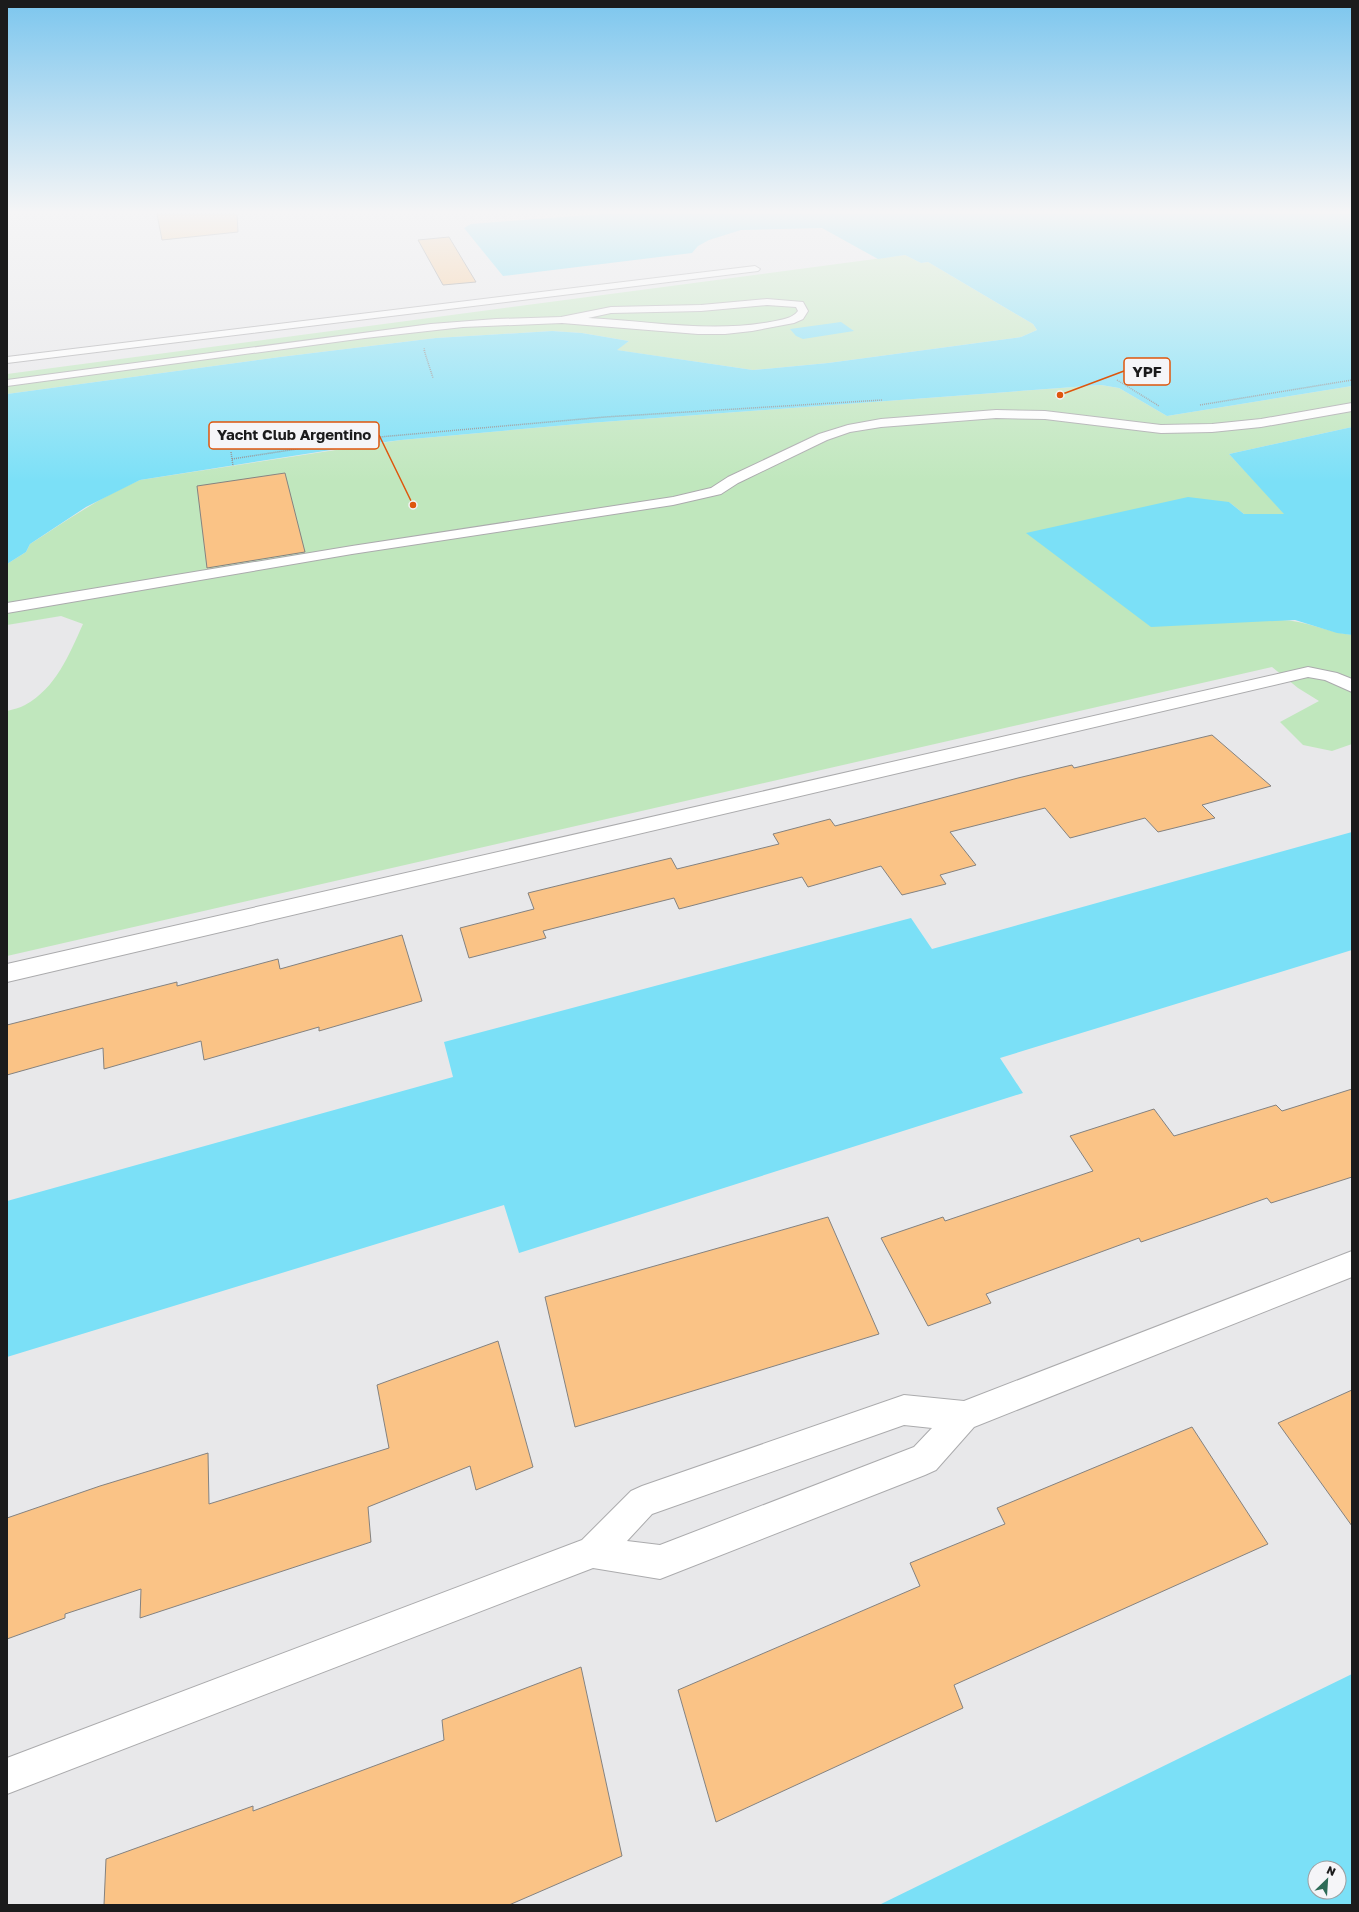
<svg xmlns="http://www.w3.org/2000/svg" width="1359" height="1912" font-family="'Golos Text',sans-serif">
  <style>
    .green { fill: #c0e7bd }
    .water { fill: #7be0f7; fill-rule: evenodd }
    .building { fill: #fac386; stroke: #848280 }
    .lines { fill: none; stroke-linecap: round; stroke-linejoin: round }
    .minor-casing { stroke: #ababad; stroke-width: 2 }
    .path-far1 { stroke: #8e8e8f; stroke-width: 1; stroke-dasharray: 1 1; stroke-linecap: butt }
    .path { stroke: #8e8e8f; stroke-width: 1.5; stroke-dasharray: 1 1; stroke-linecap: butt }
    .minor { fill: #fff; fill-rule: evenodd }
    .leader { fill: none; stroke: #de560d; stroke-width: 1.5 }
    .callout-dot { fill: #de560d; stroke: #f5f5f8; stroke-width: 1.5 }
    .callout { fill: #f5f5f8; stroke: #de560d; stroke-width: 1.5 }
    .callout-label { font-size: 15px; text-anchor: middle; font-weight: bold; fill: #1b1b1c }
  </style>
  <rect width="100%" height="100%" fill="#e8e8ea"/>
  <path class="green" d="M905 255 921 263 928 262 1033 324 1037 330 1021 337 828 363 753 370 616 350 629 341 582 333 552 331 436 338 280 357 7 394V374Z
    M1101 385 1119 388 1167 416 1352 386V427L1229 454 1285 514H1244L1229 502 1280 620C1305 620 1327 632 1352 635V744L1332 751 1303 745 1280 722 1319 701 1298 688 1272 667 7 956V711C13 709 20 708 25 705 56 688 69 655 83 624L61 616 7 625V564L26 552 30 544C66 521 100 497 140 480L401 440 589 423Z"/>
  <path class="water" d="M601 214H1352V386L1167 416 1119 388 1101 385 589 423 401 440 363 445 140 480 86 507 30 544 26 552 7 564V394L280 357 436 338 552 331 582 333 629 341 617 350 753 370 828 363 1021 337 1037 330 1033 324 928 262 921 263 905 255 878 259 822 228 741 230 709 240 698 246 692 253 503 276 464 228 471 224Z
    M841 322 854 331 803 339 796 336 790 329Z
    M1352 427V635L1337 633 1295 620 1151 627 1026 533 1188 497 1229 502 1244 514H1284L1229 454Z
    M1352 832V950L1000 1058 1023 1093 519 1253 504 1205 7 1357V1201L453 1077 444 1042 911 918 932 949Z
    M1352 1674V1905H879ZM1315 1868H1339V1892H1315Z"/>
  <path class="building" d="M157 214H237L238 232 162 240Z
    M449 237 476 282 443 285 418 240Z
    M285 473 305 552 207 568 197 486Z
    M1212 735 1271 786 1202 805 1215 818 1158 832 1145 818 1070 838 1045 808 950 832 976 865 940 875 946 884 902 895 881 866 808 887 802 877 679 909 674 898 543 931 546 938 469 958 460 928 534 909 528 893 671 858 677 869 779 844 773 834 830 819 835 826 1018 778 1072 765 1074 768Z
    M402 935 422 1001 319 1031V1027L204 1060 201 1041 104 1069 103 1048 7 1075V1025L177 982V986L278 959 280 969Z
    M1352 1089V1177L1271 1203 1267 1198 1141 1242 1139 1238 986 1294 991 1303 928 1326 881 1238 943 1217 945 1221 1093 1171 1070 1136 1154 1109 1174 1136 1276 1105 1282 1111Z
    M828 1217 879 1334 575 1427 545 1297Z
    M498 1341 533 1467 476 1490 470 1466 368 1507 371 1542 140 1618 141 1589 65 1614V1618L7 1639V1518L100 1486 208 1453 209 1504 389 1448 377 1385Z
    M1352 1390V1526L1278 1423Z
    M1192 1427 1268 1544 954 1685 963 1708 716 1822 678 1690 920 1586 910 1563 1005 1524 997 1508Z
    M581 1667 622 1856 509 1905H104L106 1859 253 1806V1811L444 1740 442 1720Z"/>
  <g class="lines">
    <defs>
      <path id="minor" d="M755 266 760 269 758 271 7 363V357Z
        M767 299 803 302 808 311 803 319 794 323 752 331 725 334H698L562 323 463 327 365 338 7 386V380L431 324 496 319 561 317 611 307 701 305ZM767 305 796 307 798 311C792 319 780 320 770 322 709 333 649 321 588 318L611 313 701 311Z
        M1352 403V411L1261 427 1212 432 1161 433 1045 419 996 418 881 427 850 432 827 440 738 483 721 494 673 505 352 554 7 613V603L352 546 673 497 711 488 728 477 819 434 848 425 881 419 996 410 1045 411 1161 425 1212 424 1261 419Z
        M1308 667 1337 673 1352 679V692L1325 680 1308 677 7 982V964Z
        M1352 1251V1277L974 1427 936 1470 925 1475 660 1579 593 1568 7 1794V1758L582 1540 631 1491 642 1486 904 1395 964 1401ZM904 1425 932 1428 914 1447 660 1545 627 1541 652 1514Z"/>
    </defs>
    <use href="#minor" class="minor-casing"/>
    <path class="path-far1" d="M424 348 425 351"/>
    <path class="path" d="M424 350 433 378
      M1117 380 1159 406
      M1200 405 1352 380
      M231 452 233 466
      M232 459 368 438 605 417 882 400"/>
    <use href="#minor" class="minor"/>
  </g>
  <linearGradient id="sky" x2="0" y2="1"><stop stop-color="#7cc6ee"/><stop offset="0.44" stop-color="#f5f5f6"/><stop offset="1" stop-color="#f5f5f6" stop-opacity="0"/></linearGradient>
  <rect width="1359" height="482" fill="url(#sky)"/>
  <path class="leader" d="M1060 395L1124 371M413 505L379 435"/>
  <g class="callout-dot">
    <circle cx="1060" cy="395" r="4"/>
    <circle cx="413" cy="505" r="4"/>
  </g>
  <g class="callout">
    <rect x="1124" y="358" width="46" height="27" rx="4"/>
    <rect x="209" y="422" width="170" height="27" rx="4"/>
  </g>
  <g class="callout-label">
    <text x="1147" y="377">YPF</text>
    <text x="294" y="440">Yacht Club Argentino</text>
  </g>
  <rect width="1359" height="1912" fill="none" stroke="#1b1b1c" stroke-width="16"/>
  <g transform="translate(1327 1880) rotate(25)"><circle r="19" fill="#f5f5f8" stroke="#9e9ea0"/>
  <path d="M0-3L7 15L0 10L-7 15Z" fill="#2e6c58"/>
  <text y="-6" font-size="11" font-weight="bold" text-anchor="middle" fill="#1b1b1c">N</text>
  </g>
</svg>
